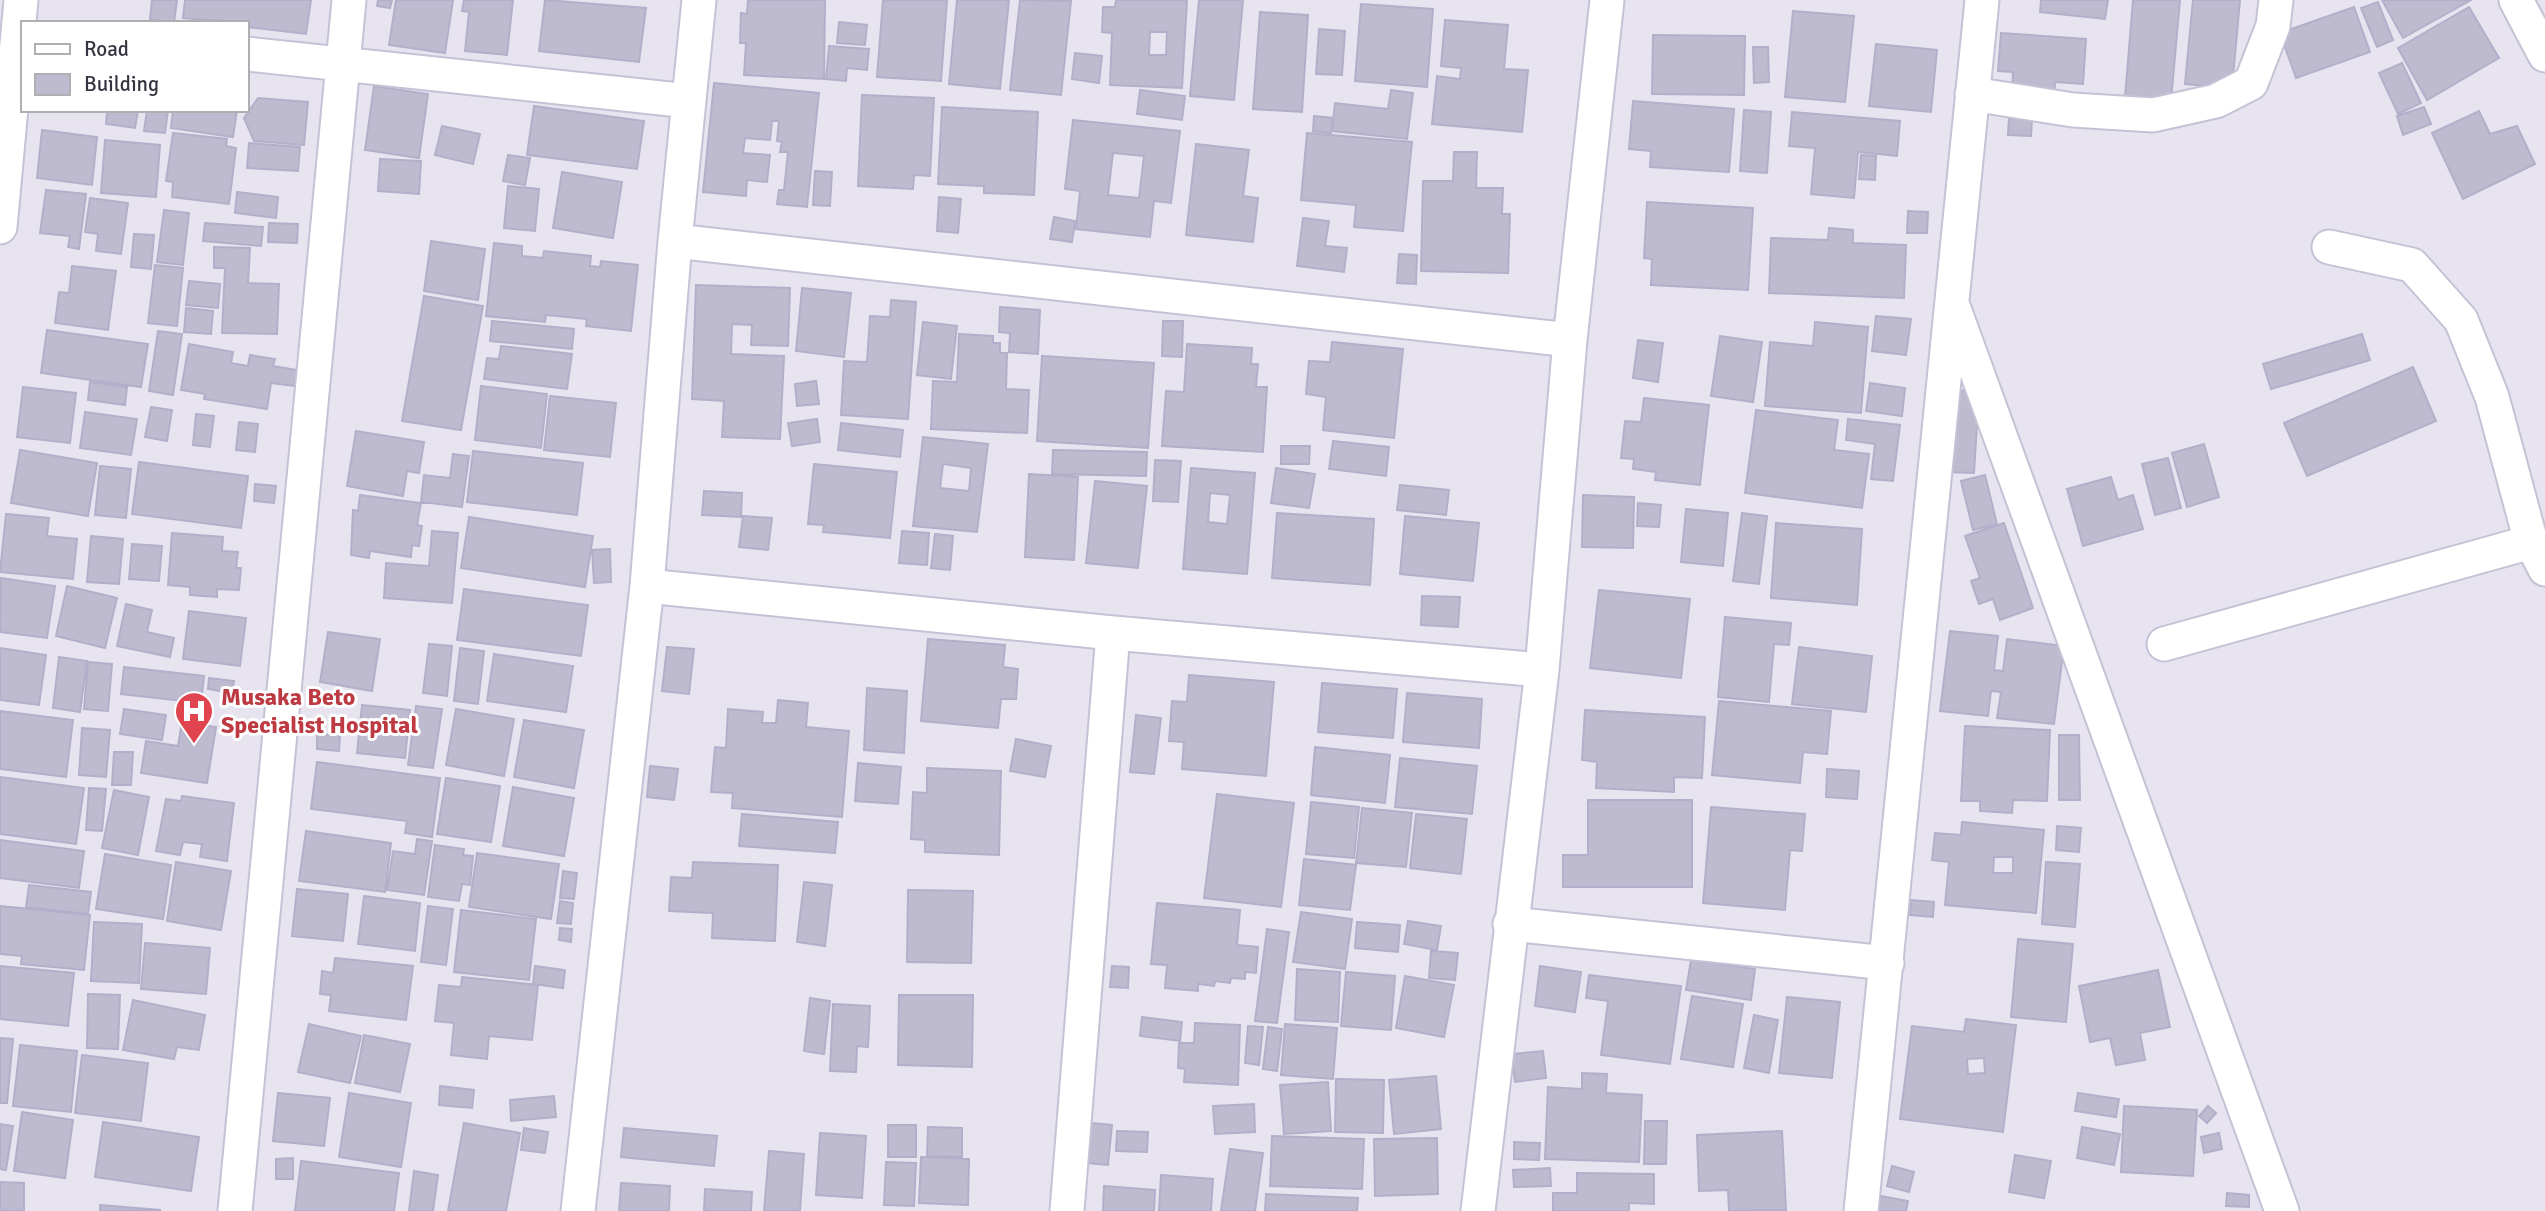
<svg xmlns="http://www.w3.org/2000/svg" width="2545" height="1211" font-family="Signika,sans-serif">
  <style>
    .building { fill: #bebbd0; stroke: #b3afca; stroke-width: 2; fill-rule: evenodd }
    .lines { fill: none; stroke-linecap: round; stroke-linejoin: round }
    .minor-casing { stroke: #c6c2d5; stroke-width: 37 }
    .minor { stroke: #fff; stroke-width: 33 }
    .labels { text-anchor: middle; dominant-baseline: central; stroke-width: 6; stroke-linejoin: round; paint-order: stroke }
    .health-label { font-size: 24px; font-weight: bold; fill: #be3a42; stroke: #fff; text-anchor: start }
  </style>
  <rect width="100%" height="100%" fill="#e7e4f0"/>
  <path class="building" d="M152 0H177L174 23 150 19Z
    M185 0H311L306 34 247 27V23L183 18Z
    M378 0H392L390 8 377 6Z
    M396 0H453L445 53 389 45Z
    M464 0H513L507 55 465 51 469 12 462 11Z
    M545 0 646 8 639 62 539 51Z
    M748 0H825L824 79 744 75 746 43H740L741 13 747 14Z
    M883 0H947L941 81 877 77Z
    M957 0H1009L1000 89 949 84Z
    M1020 0 1071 1 1061 95 1010 90Z
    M1116 0H1187L1182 88 1110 85 1112 33 1102 32 1103 7H1115ZM1150 32H1167L1166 55H1149Z
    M1199 0H1243L1234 100 1190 96Z
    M2041 0H2108L2105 19 2040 12Z
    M2133 0H2180L2171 101 2125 97Z
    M2193 0H2240L2232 88 2185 84Z
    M2382 0H2471L2403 38Z
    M2378 2 2393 40 2377 47 2361 8Z
    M1361 4 1433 9 1427 87 1355 81Z
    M2354 7 2370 52 2296 78 2280 33Z
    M2469 7 2499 58 2427 100 2398 48Z
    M1793 11 1854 16 1845 102 1785 97Z
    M1260 12 1308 15 1302 112 1253 109Z
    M1445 20 1508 25 1504 69 1528 70 1522 132 1432 124 1437 76 1460 79 1461 68 1441 66Z
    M839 22 867 25 865 45 837 43Z
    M1319 29 1345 31 1342 75 1316 74Z
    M2001 33 2086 39 2083 84 2055 82 2054 99 2012 96 2013 72 1998 71Z
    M1653 35 1745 36 1744 95 1652 94Z
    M1876 44 1937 50 1931 112 1869 106Z
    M829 46 869 49 867 70 847 68 846 81 826 79Z
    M1753 47H1768L1769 82 1754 83Z
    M1075 53 1102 56 1099 83 1072 79Z
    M2402 63 2421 103 2398 114 2379 73Z
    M714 83 819 93 807 207 777 204 779 190H784L788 152H780L782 142 777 141 779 121H772L770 140 745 138 743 153 770 155 767 182 747 180 746 196 703 192Z
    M374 86 428 94 419 158 365 150Z
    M1140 90 1185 96 1182 120 1137 114Z
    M1391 90 1413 93 1407 139 1332 131 1335 103 1388 109Z
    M862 95 934 98 930 176 914 175 913 189 858 186Z
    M258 98 308 102 304 145 254 141 244 118Z
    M1633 101 1734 109 1729 172 1650 167 1651 151 1629 149Z
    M534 106 644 121 637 169 527 155Z
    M942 107 1038 112 1034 195 984 193V186L938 184Z
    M2424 107 2431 124 2403 135 2397 116Z
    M93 110H138L135 128 106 124 107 112Z
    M147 110H168L165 133 144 131Z
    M173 110H237L233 137 171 128Z
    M1744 110 1771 112 1767 173 1740 171Z
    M2479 111 2490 134 2517 126 2535 164 2463 199 2432 133Z
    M1792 112 1900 121 1897 156 1858 152 1854 198 1811 194 1815 148 1789 146Z
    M1314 116 1333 118 1331 133 1313 131Z
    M2009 118 2032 119 2031 136 2008 135Z
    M1073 120 1180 131 1171 203 1154 201 1150 237 1076 229 1080 191 1065 189ZM1113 153 1144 156 1139 198 1108 195Z
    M442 126 480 134 473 164 435 155Z
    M42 130 97 137 92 185 37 178Z
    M173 133 227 139 226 146 236 148 229 204 172 197 173 182 166 181Z
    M1307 133 1412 142 1403 231 1354 227 1356 205 1301 200Z
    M105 140 160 145 156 197 101 193Z
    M249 143 300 147 298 171 247 168Z
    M1196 144 1249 150 1243 196 1258 198 1253 242 1186 235Z
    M1454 152H1477L1476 188H1503L1502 214H1510L1508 273 1421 271 1423 181H1453Z
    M508 155 530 158 525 185 503 181Z
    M1861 155 1876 156 1875 180 1859 179Z
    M380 159 421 161 419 194 378 191Z
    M815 171 832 172 830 206 813 205Z
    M562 172 622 182 613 238 553 228Z
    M508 186 539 189 535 231 504 228Z
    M46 190 86 194 79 249 68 247 70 236 40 233Z
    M237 192 278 197 276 218 235 213Z
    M939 197 961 199 958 233 937 231Z
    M90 198 128 203 121 254 96 251 98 234 85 232Z
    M1647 202 1753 208 1748 290 1651 285 1652 259 1644 258Z
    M164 210 189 213 183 265 157 262Z
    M1908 211 1928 212 1927 233H1907Z
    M1054 217 1075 221 1072 242 1050 239Z
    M1303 218 1329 221 1325 246 1347 248 1344 272 1297 266Z
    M205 223 263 227 261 246 203 241Z
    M269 223 298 224 297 243 268 242Z
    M1829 228 1853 230V243L1906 245 1904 298 1769 293 1771 238 1828 240Z
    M134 234 154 235 151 269 131 267Z
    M431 241 485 249 478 300 424 291Z
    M494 243 522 246V256L543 258 544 251 591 256 590 266 600 267 601 261 638 265 631 331 586 326 587 319 546 315 545 322 486 316Z
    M214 247 250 248 248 283 279 284 277 334 222 333 225 268H214Z
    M1399 254 1417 255 1416 284 1397 283Z
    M155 265 183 268 177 326 148 323Z
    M72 266 116 271 108 330 55 323 59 292 69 293Z
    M189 281 220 284 218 308 186 305Z
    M696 285 790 288 788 346 751 345 752 325 732 324 731 354 784 356 780 439 722 437 724 401 692 399Z
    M802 288 851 293 844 357 796 351Z
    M424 296 483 306 461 430 402 421Z
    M891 300 916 302 908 419 841 415 844 361 867 362 870 316 890 317Z
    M1000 307 1040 310 1038 354 1009 352 1010 333 999 332Z
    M186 308 213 311 211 334 184 332Z
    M1876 316 1911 319 1906 355 1872 351Z
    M492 321 574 329 572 349 490 341Z
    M1163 321H1183L1182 357 1162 356Z
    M923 322 957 326 951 379 917 375Z
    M1815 322 1868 327 1861 413 1765 406 1770 342 1813 346Z
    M47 330 148 344 141 387 41 373Z
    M158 331 182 334 173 395 149 391Z
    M959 334 993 336V343H1000V353H1007L1006 389 1029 390 1027 433 931 429 933 381 957 382Z
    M2362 334 2370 360 2271 389 2263 364Z
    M1720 336 1762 342 1753 402 1711 396Z
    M1638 340 1663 343 1658 382 1633 378Z
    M1332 342 1403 349 1394 438 1323 430 1326 397 1306 394 1309 361 1330 362Z
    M189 344 233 352 231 363 248 366 250 355 275 359 273 366 297 370 294 386 271 383 267 409 204 399 205 394 181 390Z
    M1187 344 1252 348 1251 364H1258L1256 387H1267L1263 452 1162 446 1166 391 1184 392Z
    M501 346 572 354 567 389 484 379 487 358 499 359Z
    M1042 356 1154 363 1148 448 1037 441Z
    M2413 367 2436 421 2307 476 2284 423Z
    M816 381 819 404 797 406 795 384Z
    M90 382 127 387 125 405 88 400Z
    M1870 383 1905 388 1902 416 1866 411Z
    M481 386 547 394 541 448 475 440Z
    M23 387 76 393 70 443 17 437Z
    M1949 390 1979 391 1974 473 1944 472Z
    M550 396 616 403 610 457 544 450Z
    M1644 398 1709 405 1700 485 1655 480 1656 472 1633 469 1634 459 1621 458 1625 421 1641 422Z
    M151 407 172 410 167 441 145 437Z
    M1756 410 1838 420 1834 450 1869 454 1862 508 1745 493Z
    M85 412 137 419 131 455 80 448Z
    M196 414 214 416 210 447 193 445Z
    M817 419 820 442 792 446 788 423Z
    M1848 419 1900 425 1893 481 1871 479 1875 444 1846 440Z
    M239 422 258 424 255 452 236 450Z
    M841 423 903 430 900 457 838 450Z
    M356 431 424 442 419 473 407 471 403 496 347 486Z
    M923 437 988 444 977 532 913 526ZM943 464 971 468 969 491 940 488Z
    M1333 441 1389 447 1386 476 1329 469Z
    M2204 444 2219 497 2187 507 2172 453Z
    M1281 446H1310L1309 464H1281Z
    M20 450 97 463 88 516 11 503Z
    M1053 450 1147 452 1146 476 1052 474Z
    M473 451 583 463 577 515 467 502Z
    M453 454 469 456 462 507 421 502 424 475 450 478Z
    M2168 458 2181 508 2155 515 2142 464Z
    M1155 460 1181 461 1178 502 1153 501Z
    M139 462 248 476 241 528 132 514Z
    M814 464 897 472 890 538 823 532 824 525 808 524Z
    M100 466 131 469 126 518 95 515Z
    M1191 468 1255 473 1247 574 1183 569ZM1210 493 1230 495 1227 524 1208 522Z
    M1276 468 1315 474 1309 508 1271 503Z
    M1029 474 1078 477 1074 560 1025 557Z
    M1985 475 1997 524 1973 530 1961 481Z
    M2111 477 2118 500 2133 495 2143 529 2083 546 2067 489Z
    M1095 481 1147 486 1138 568 1086 563Z
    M255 484 276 486 274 503 254 501Z
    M1400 485 1449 490 1446 515 1397 510Z
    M704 491 742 493 741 517 702 515Z
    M360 495 421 503 417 525 422 526 419 546 412 545 411 557 370 551 369 558 351 555 353 510 358 511Z
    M1583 495 1634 497 1633 548 1582 547Z
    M1638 503 1661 505 1659 527 1637 526Z
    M1686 509 1728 513 1723 566 1681 562Z
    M1277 513 1374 519 1370 585 1272 578Z
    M1742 513 1767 516 1759 584 1733 581Z
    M6 514 49 518 47 536 77 539 73 579 0 572Z
    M743 516 772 518 768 550 739 547Z
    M1405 516 1479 523 1473 581 1400 574Z
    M469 517 593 536 585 587 461 568Z
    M1776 523 1862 529 1857 605 1771 598Z
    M2004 523 2033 608 2000 620 1993 599 1979 604 1971 581 1980 578 1965 536Z
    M432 531 458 533 452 603 384 598 386 563 429 566Z
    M902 531 929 533 927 565 899 563Z
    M172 533 223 537 222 551 238 552 236 568H241L239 590 217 589V597L190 595V587L168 585Z
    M935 534 953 536 950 570 931 568Z
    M91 536 123 539 119 584 87 582Z
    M132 544 162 546 159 581 129 579Z
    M610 549 611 582 594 583 592 550Z
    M1 578 55 586 47 638 0 632Z
    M67 586 117 598 105 648 56 636Z
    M464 589 588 605 581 656 457 640Z
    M1599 590 1690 599 1681 678 1590 668Z
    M1422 596 1460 597 1458 627 1421 625Z
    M126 604 152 610 147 632 174 638 170 657 117 646Z
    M189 611 246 618 240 666 183 659Z
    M1725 617 1791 623 1789 645 1774 644 1769 702 1718 697Z
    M1950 631 1998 636 1994 670 2003 671 2007 639 2064 646 2054 724 1997 718 2001 692 1991 691 1988 716 1940 711Z
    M328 632 380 639 372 691 320 682Z
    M928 639 1005 645 1003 667 1018 669 1016 699H1001L998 728 921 721Z
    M429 644 452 646 447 696 423 693Z
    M667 647 694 649 689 694 662 691Z
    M1799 647 1872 656 1866 712 1792 704Z
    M0 648 46 655 39 705 0 700Z
    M460 648 484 651 478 704 454 701Z
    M494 654 573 666 566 712 487 701Z
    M59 657 87 661 80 712 53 708Z
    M88 662 112 664 108 711 84 709Z
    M124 667 204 676 201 703 121 694Z
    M1189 675 1274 682 1266 776 1182 769 1184 742 1169 741 1172 701 1187 702Z
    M209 678 234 681 232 693 208 689Z
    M1322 683 1397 689 1393 738 1318 732Z
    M867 688 907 691 904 753 864 750Z
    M1407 693 1482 699 1479 748 1403 742Z
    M778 700 808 703 806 727 849 731 842 817 732 808 733 793 711 792 715 747 726 748 728 709 763 712 762 723H776Z
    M1719 701 1831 711 1827 754 1803 752 1800 783 1712 775Z
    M362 705 410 710 405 758 357 753Z
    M416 706 442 709 433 768 408 765Z
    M124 709 166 715 162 740 120 734Z
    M456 709 514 719 504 776 446 765Z
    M1585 710 1705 717 1702 778 1674 777V792L1596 788 1597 762 1582 760Z
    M0 711 73 720 66 777 0 769Z
    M1136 715 1161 718 1154 774 1130 772Z
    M524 720 584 730 574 788 514 777Z
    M182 722 216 727 207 783 141 773 146 741 178 746Z
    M1965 726 2050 730 2047 801 2013 800 2012 813 1980 811V801H1961Z
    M82 728 110 730 106 777 79 775Z
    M317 734 340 735 339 751 317 749Z
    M2059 735H2079L2080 800H2059Z
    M1016 739 1051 746 1045 777 1010 771Z
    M1315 747 1390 755 1385 803 1311 795Z
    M114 752H133L131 785H112Z
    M1400 758 1477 766 1472 814 1395 807Z
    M317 762 440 778 432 837 405 833 407 821 311 809Z
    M858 763 901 767 898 804 855 801Z
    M650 766 678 769 674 800 647 797Z
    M927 768 1001 771 999 855 925 852V840L911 839 913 792 927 793Z
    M1827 769 1859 771 1857 799 1826 797Z
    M0 777 84 788 76 844 0 834Z
    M446 778 500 786 491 842 437 834Z
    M513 787 574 798 564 856 503 846Z
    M89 788 106 789 102 831 86 830Z
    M114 790 149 797 138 855 102 848Z
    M1217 794 1294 803 1281 907 1204 898Z
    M182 796 234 803 227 861 200 857 202 844 183 842 180 855 156 851 166 799 181 801Z
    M1588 800H1692V887H1563V855H1588Z
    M1311 802 1359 807 1354 858 1306 854Z
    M1711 807 1805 814 1802 851 1790 850 1785 910 1703 903Z
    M1362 808 1412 813 1406 867 1356 863Z
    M742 814 838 822 835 853 739 846Z
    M1416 814 1467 819 1461 874 1410 868Z
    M1962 822 2044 830 2036 913 1945 905 1949 862 1932 860 1935 833 1961 835ZM1994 857H2013V873H1993Z
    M2057 826 2081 828 2079 852 2056 850Z
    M306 831 391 843 385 892 299 881Z
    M417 839 432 841 424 895 387 890 393 851 415 854Z
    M0 840 84 851 79 888 0 878Z
    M435 845 464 849 463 855 473 856 470 885 462 884 459 901 428 897Z
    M477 853 559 864 551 919 469 907Z
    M105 854 171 865 163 919 96 909Z
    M1304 859 1356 865 1350 910 1299 905Z
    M176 862 231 871 221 930 167 921Z
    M693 862 778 865 775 941 712 938 713 913 669 911 671 877 692 878Z
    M2046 862 2080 864 2075 927 2042 924Z
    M563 871 577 873 574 899 560 898Z
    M804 882 832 885 825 946 797 942Z
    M29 885 91 892 88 914 26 907Z
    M297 889 348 894 343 941 292 936Z
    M908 890 973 891 971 963 907 962Z
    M364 896 420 903 415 951 358 944Z
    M1911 900 1934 902 1933 917 1910 915Z
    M560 901 573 903 571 924 557 923Z
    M1157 903 1240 910 1237 945 1258 947 1256 973 1245 972V979L1231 978 1230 983 1215 981 1214 986 1198 984V991L1165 988 1167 965 1151 964Z
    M0 906 90 915 84 970 21 964 22 956 0 954Z
    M428 906 453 909 446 965 421 962Z
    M461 910 536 919 529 980 454 972Z
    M1301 912 1352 919 1345 969 1293 962Z
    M1408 921 1441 926 1437 950 1404 944Z
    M94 922 142 924 139 983 91 981Z
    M1357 922 1400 925 1398 952 1355 948Z
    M560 928 572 929 571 942 559 940Z
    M1267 929 1289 932 1277 1023 1255 1021Z
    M2018 939 2073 944 2066 1022 2011 1017Z
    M145 943 210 948 206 994 141 989Z
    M1431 951 1458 953 1455 980 1429 978Z
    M335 958 413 966 406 1020 329 1011 331 995 320 994 322 971 333 973Z
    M1691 960 1755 969 1751 1000 1686 990Z
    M0 966 74 973 68 1026 0 1019Z
    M535 966 565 970 563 988 533 984Z
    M1112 966 1129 967 1128 988 1110 987Z
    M1540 966 1581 972 1575 1012 1535 1006Z
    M1297 969 1340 972 1338 1022 1295 1020Z
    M2158 970 2170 1027 2140 1033 2145 1060 2116 1065 2110 1038 2090 1042 2079 986Z
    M1346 972 1395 976 1391 1030 1341 1026Z
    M1589 975 1681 986 1670 1064 1601 1055 1608 1001 1586 998Z
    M1405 976 1454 985 1444 1037 1396 1028Z
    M462 977 538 985 532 1040 489 1036 487 1059 451 1055 454 1023 435 1021 439 985 461 987Z
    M88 994 120 995 118 1049 87 1048Z
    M899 995H973L972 1067 898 1065Z
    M1692 996 1743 1004 1733 1067 1681 1059Z
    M1787 997 1840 1002 1832 1078 1779 1073Z
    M810 998 830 1001 824 1054 804 1051Z
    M133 1000 205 1015 199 1050 177 1047 174 1059 123 1050Z
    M833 1004 870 1006 868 1047 857 1046 856 1072 830 1071Z
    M1754 1015 1778 1020 1769 1073 1744 1068Z
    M1142 1017 1182 1022 1180 1041 1140 1036Z
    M1966 1019 2016 1025 2003 1132 1900 1119 1912 1026 1964 1032ZM1984 1058 1985 1073 1968 1074 1967 1059Z
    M1195 1023 1240 1025 1238 1085 1184 1082 1185 1069 1178 1068 1179 1043H1194Z
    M309 1024 361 1036 350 1083 298 1072Z
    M1285 1024 1337 1028 1333 1079 1281 1075Z
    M1248 1026 1263 1027 1259 1065 1245 1063Z
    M1268 1027 1282 1029 1277 1071 1263 1069Z
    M364 1035 410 1044 400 1092 355 1083Z
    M0 1038 13 1039 7 1103H0Z
    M20 1045 77 1051 71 1112 13 1106Z
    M1543 1051 1546 1078 1515 1082 1512 1054Z
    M82 1055 148 1063 141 1121 75 1113Z
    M1582 1073 1607 1074 1606 1093 1642 1095 1639 1162 1545 1159 1548 1087 1582 1089Z
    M1436 1076 1441 1129 1394 1134 1389 1080Z
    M1336 1079 1384 1080 1383 1133 1335 1132Z
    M1328 1082 1331 1131 1284 1134 1280 1085Z
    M440 1086 474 1090 472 1108 439 1105Z
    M278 1093 330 1098 324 1146 273 1141Z
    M349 1093 411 1103 401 1167 339 1157Z
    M2078 1093 2119 1099 2116 1117 2075 1111Z
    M554 1096 556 1117 511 1121 510 1100Z
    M1254 1104 1255 1132 1215 1134 1213 1106Z
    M2124 1106 2197 1110 2193 1176 2121 1172Z
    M2208 1106 2216 1113 2207 1123 2199 1116Z
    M22 1112 73 1120 65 1178 14 1171Z
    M1645 1121H1667L1666 1164H1644Z
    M103 1122 199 1137 191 1191 95 1177Z
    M464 1123 520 1133 506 1211H448Z
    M1091 1123 1112 1125 1108 1165 1087 1163Z
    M0 1124 13 1126 6 1170 0 1169Z
    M888 1125H916V1157H888Z
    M928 1127 962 1128V1157L927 1156Z
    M2082 1127 2120 1134 2114 1165 2077 1158Z
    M524 1128 548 1132 545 1153 521 1150Z
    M624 1128 717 1136 714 1166 621 1157Z
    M1117 1131 1148 1132 1147 1152 1116 1151Z
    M1782 1131 1786 1210 1729 1211 1728 1190 1699 1191 1697 1135Z
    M820 1133 866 1136 862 1198 816 1195Z
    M2219 1133 2222 1149 2204 1153 2201 1137Z
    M1272 1136 1364 1139 1362 1189 1270 1186Z
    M1437 1138 1438 1194 1375 1196 1374 1139Z
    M1514 1142 1540 1143 1539 1160 1514 1159Z
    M1230 1149 1263 1153 1255 1211H1221Z
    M769 1151 804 1154 800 1211H764Z
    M2015 1155 2051 1161 2044 1198 2009 1192Z
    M921 1157 969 1159 968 1205 919 1203Z
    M293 1158V1179H276V1159Z
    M301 1161 399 1173 394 1211H295Z
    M886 1162 916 1163 914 1206 884 1205Z
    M1892 1166 1914 1172 1909 1192 1887 1186Z
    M1550 1168 1551 1186 1514 1187 1513 1170Z
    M414 1171 438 1175 433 1211H409Z
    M1577 1173 1654 1174V1204L1629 1203V1211H1553V1193H1577Z
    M1161 1175 1213 1179 1211 1211H1159Z
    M0 1182 24 1183V1211H0Z
    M621 1183 670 1186 669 1211H619Z
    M1104 1186 1155 1190 1154 1211H1103Z
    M705 1189 752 1192 751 1211H704Z
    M2227 1193 2249 1195V1207L2226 1206Z
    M1266 1194 1358 1198 1357 1211H1265Z
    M1881 1196 1908 1201 1906 1211H1878Z
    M100 1205 161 1210 100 1211Z"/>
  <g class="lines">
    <defs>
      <path id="minor" d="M2516 0 2545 55
        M247 54 689 101
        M1972 94 2073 110 2153 115 2216 101 2251 83 2273 26 2276 0
        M0 227 21 0
        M675 241 1570 340
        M2329 247 2412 265 2461 320 2492 397 2531 542 2545 569
        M1954 309 2282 1211
        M647 586 1113 633 1542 670
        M2164 644 2531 542
        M1510 924 1887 963
        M235 1211 349 0
        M578 1211 647 586 675 241 699 0
        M1067 1211 1113 633
        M1478 1211 1542 670 1570 340 1607 0
        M1861 1211 1982 0"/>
    </defs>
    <use href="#minor" class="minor-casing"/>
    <use href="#minor" class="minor"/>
  </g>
  <defs>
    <symbol id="hospital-pin" viewBox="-11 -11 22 30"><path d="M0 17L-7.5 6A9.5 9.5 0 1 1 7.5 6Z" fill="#e0444e" stroke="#fff"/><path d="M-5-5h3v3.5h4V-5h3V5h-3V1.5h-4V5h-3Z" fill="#fff"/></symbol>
  </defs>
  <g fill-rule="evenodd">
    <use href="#hospital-pin" x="172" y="689" width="44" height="60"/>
  </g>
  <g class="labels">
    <g class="health-label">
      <text x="221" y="697">Musaka Beto<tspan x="221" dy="28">Specialist Hospital</tspan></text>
    </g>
  </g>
  <rect x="21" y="21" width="228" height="91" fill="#ffffff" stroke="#afaeb3" stroke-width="2"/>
  <rect x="35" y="44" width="35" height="10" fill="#ffffff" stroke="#afaeb3" stroke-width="2"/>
  <text x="84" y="56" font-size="21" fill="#373441">Road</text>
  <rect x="35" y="74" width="35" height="21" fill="#bebbd0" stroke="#afaeb3" stroke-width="2"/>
  <text x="84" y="91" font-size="21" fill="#373441">Building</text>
</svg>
